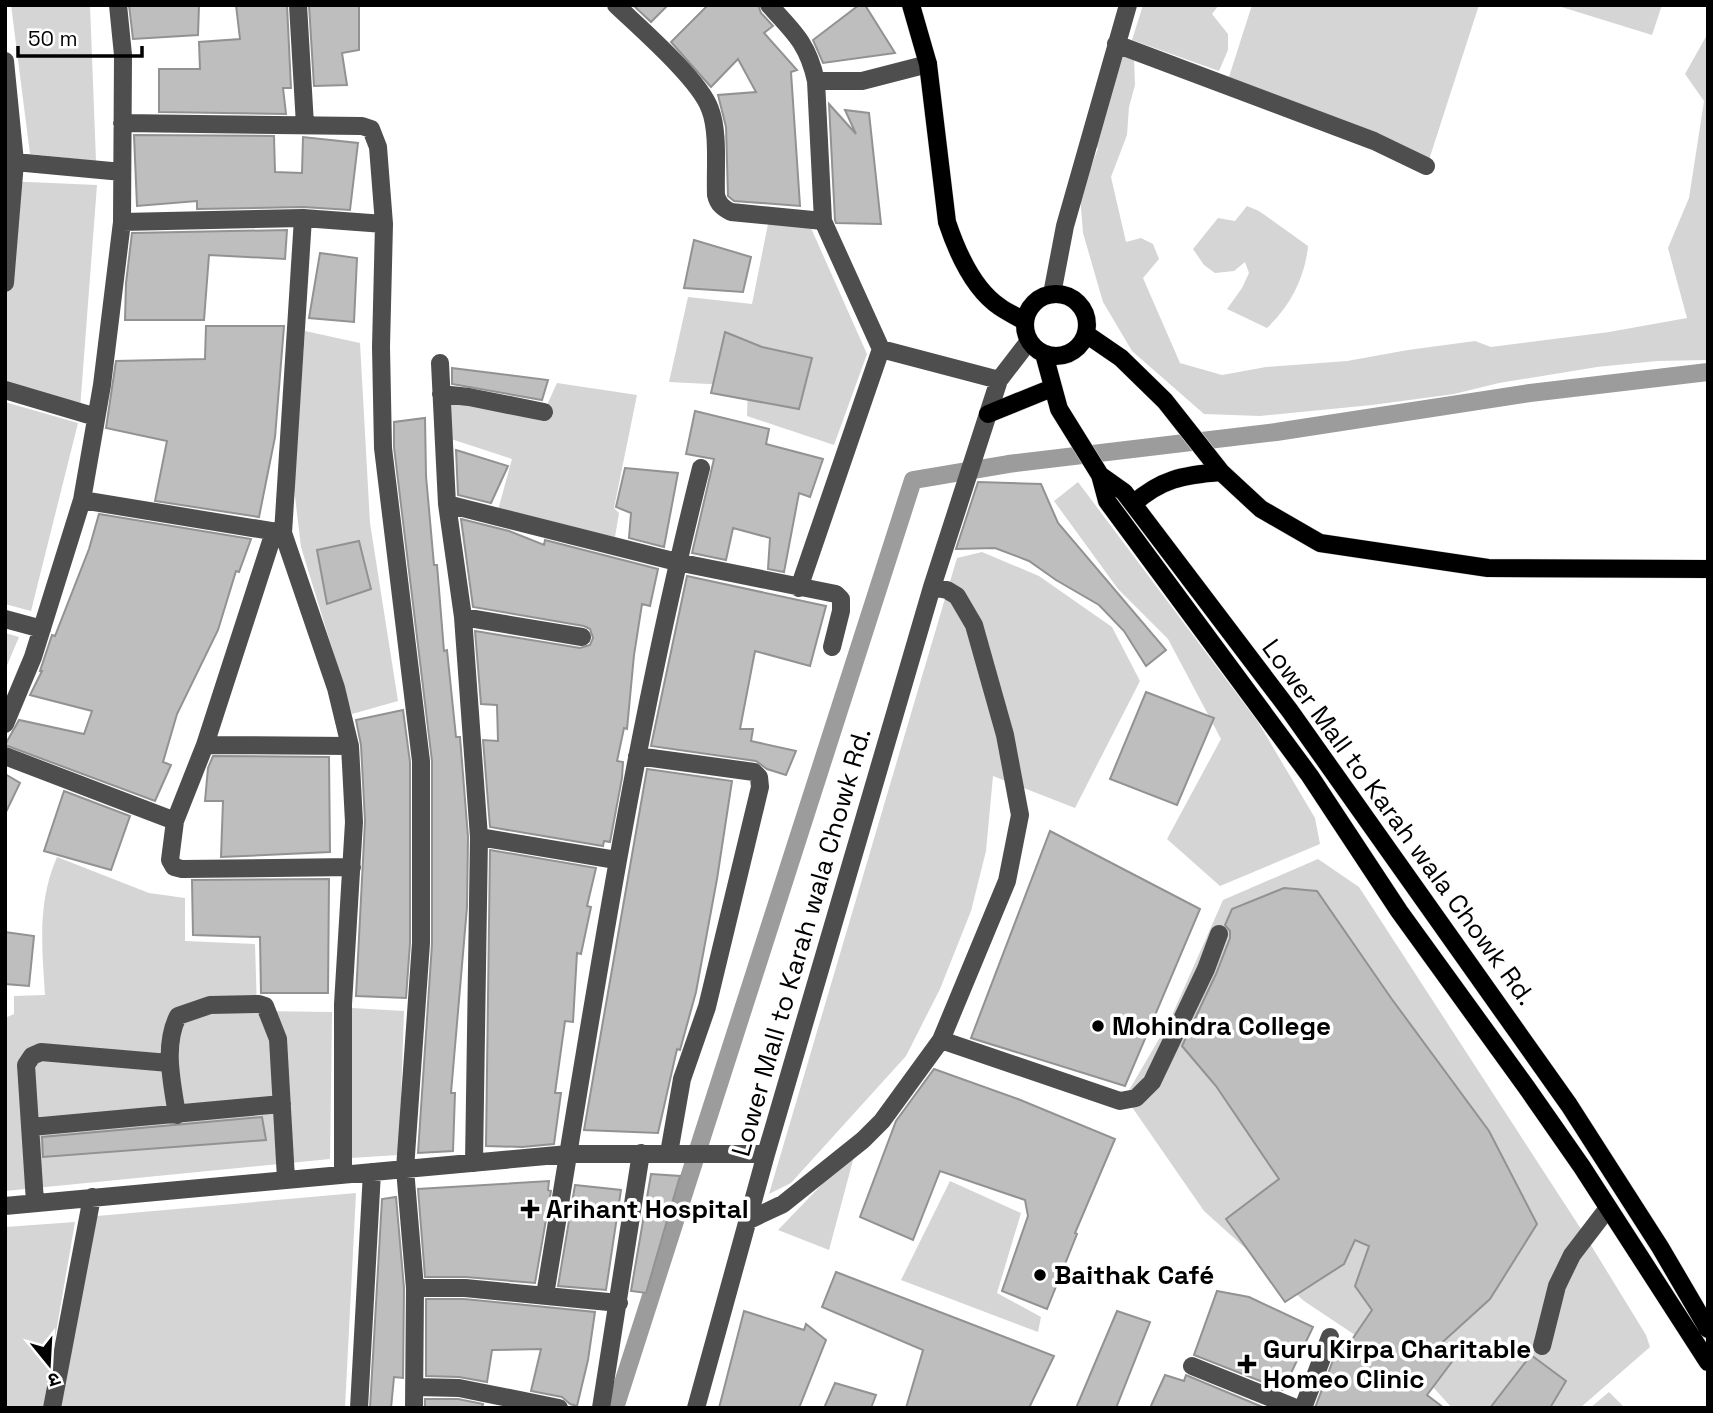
<svg xmlns="http://www.w3.org/2000/svg" width="1713" height="1413" font-family="'Space Grotesk','Noto Sans Devanagari',sans-serif">
  <style>
    .green { fill: #d5d5d5 }
    .lines { fill: none; stroke-linecap: round; stroke-linejoin: round }
    .canal { stroke: #9c9c9c; stroke-width: 18 }
    .building { fill: #bebebe; stroke: #929292; stroke-width: 2 }
    .major-casing { stroke: #dbdbdb; stroke-width: 19 }
    .minor { stroke: #4e4e4e; stroke-width: 18 }
    .major { stroke: #000; stroke-width: 18 }
    .poi-dot { fill: #000; stroke: #fff; stroke-width: 2.5 }
    .labels { text-anchor: middle; dominant-baseline: central; stroke-width: 7; stroke-linejoin: round; paint-order: stroke }
    .street-label { font-size: 26px; fill: #000; stroke: #fff }
    .poi-label { font-size: 26px; font-weight: bold; fill: #000; stroke: #fff; text-anchor: start }
  </style>
  <rect width="100%" height="100%" fill="#fff"/>
  <path class="green" d="M11 5H90L96 161 30 154Z
    M1143 5H1219L1212 14 1228 34V50L1219 71 1132 40Z
    M1252 5H1479L1427 166 1228 80Z
    M1555 5H1662L1652 35Z
    M1708 33V360L1657 361 1597 367 1499 383 1454 394 1372 405 1260 416 1204 414 1132 351 1103 302 1083 233 1079 181 1091 167 1098 148 1085 139 1124 54 1134 58 1135 85 1129 107 1127 135 1111 177 1126 242 1141 238 1153 244 1159 259 1143 278 1180 363 1222 375 1266 367 1347 361 1408 350 1475 341 1491 347 1609 332 1687 318 1668 248 1689 198 1704 101 1685 74Z
    M5 181 97 185 80 409 5 383Z
    M1247 206 1259 211 1308 246C1305 278 1290 306 1267 328L1227 309 1242 288 1249 273 1245 262 1234 271 1215 273 1204 265 1193 249 1218 218 1235 221Z
    M769 219 811 228 867 354 834 445 747 416 748 386 669 382 688 297 752 304Z
    M305 331 360 343 370 523 398 701 352 714 301 547 294 488Z
    M557 383 637 395 614 508 619 513 615 537 498 510 512 459 448 438 446 398 542 416Z
    M5 402 78 423 31 611 5 604Z
    M1078 482 1258 722 1315 818 1320 844 1220 886 1167 839 1221 739 1168 639 1118 589 1054 501Z
    M982 552 1039 576 1112 627 1140 681 1075 808 993 776 986 851 971 911 940 989 906 1056 791 1183 769 1194 957 558Z
    M5 633 19 637 5 670Z
    M57 857 149 893 185 898V941L255 944 257 1011 332 1012 330 1159 5 1191V1018L14 1014V996L45 995C42 947 37 903 57 857Z
    M1318 859 1359 887 1581 1229 1646 1335 1650 1347 1580 1408H1452L1433 1387 1304 1301 1204 1211 1125 1097 1169 1022 1223 900Z
    M352 1008 404 1011 399 1155 350 1158Z
    M856 1149 829 1250 778 1230Z
    M950 1181 1021 1213 997 1293 1041 1317 1038 1332 901 1280Z
    M356 1193 345 1408H59L97 1216Z
    M75 1222 43 1408H5V1227Z
    M1609 1392 1625 1408H1590Z"/>
  <g class="lines">
    <path class="canal" d="M615 1408 913 480 1008 464 1276 432 1530 393 1708 372"/>
  </g>
  <path class="building" d="M129 5H199L198 35 133 39Z
    M236 5H287L291 88H283L286 114 159 112V69H200L199 42 240 39Z
    M309 5H359V50L342 53 347 85 314 86Z
    M633 5H668L651 22Z
    M708 5H758L761 13 773 26 764 33 797 70 791 72 800 206 734 201 728 196 726 127 718 95 756 92 738 59 711 87 671 42Z
    M859 5H865L895 53 823 63 813 40Z
    M829 104 856 134 845 110 869 113 881 224 836 223 835 220Z
    M134 135 274 136 275 172 302 173 303 137 358 143 350 210 303 207 197 209V201L137 206Z
    M287 230 285 259 209 255 204 320H125L126 283 132 233Z
    M694 240 751 257 743 292 684 288Z
    M320 253 357 258 354 322 309 318Z
    M206 326H284L275 437 259 517 155 501 167 441 106 428 116 361 205 359Z
    M725 332 762 347 812 358 799 409 711 393Z
    M452 368 548 380 542 400 452 384Z
    M695 411 769 429 766 444 823 459 810 497 799 493 784 572 768 569 770 538 733 528 726 560 692 553 714 459 686 454Z
    M425 418 426 476 434 565H437L444 651 447 650 456 737H460L468 837 467 907 451 1093H455L453 1151 418 1153 432 944V761L394 447V422Z
    M456 450 508 466 491 503 458 495Z
    M625 468 678 473 664 547 629 538 631 513 616 507Z
    M978 482 1041 484 1058 523 1166 650 1146 666 1124 631 1099 605 1056 580 1029 561 995 548 956 549Z
    M99 514 251 539 239 572 236 571 218 630 177 714 163 762 171 765 155 801 5 745 19 720 84 734 92 711 30 695 42 671H40L52 635 55 636 89 549Z
    M461 519 509 531 544 545 545 540 658 569 650 606 642 604 634 655 627 729 624 728 617 761 623 762 622 778 610 842 604 841 603 846 490 827 483 740 498 741 497 705 481 704 475 631 580 648 590 645 593 638 590 629 584 626 473 607Z
    M359 541 371 589 327 604 317 550Z
    M687 576 826 606 810 666 755 651 740 729H753L751 741 796 751 786 775 767 769 756 761 651 746Z
    M1146 692 1214 718 1177 805 1110 779Z
    M403 710 410 762V943L406 998 356 996 365 821 361 745 356 720Z
    M213 756 329 757 330 852 221 857 223 801H205L208 768Z
    M647 769 732 781 717 879 696 992 680 1050 677 1049 658 1133 584 1130Z
    M5 774 20 783 5 814Z
    M64 791 130 816 111 870 44 851Z
    M1050 831 1200 909 1125 1086 971 1038Z
    M490 850 596 868 587 906 591 907 581 954 577 953 573 1022 565 1021 555 1093H561L554 1144 522 1147 486 1146Z
    M329 879 328 993H261L260 937 193 935 192 880Z
    M1284 888 1317 891 1391 998 1489 1131 1537 1224 1490 1299 1436 1348 1454 1359 1427 1395 1444 1408H1315L1341 1339 1349 1344 1372 1310 1355 1286 1369 1246 1355 1240 1344 1264 1285 1302 1226 1219 1279 1179 1216 1086 1182 1046 1216 974 1230 938V931L1225 925 1232 909Z
    M5 932 34 936 29 986 5 984Z
    M934 1069 1018 1099 1115 1139 1075 1233 1077 1234 1047 1309 1002 1291 1028 1216 1025 1200 940 1171 913 1240 860 1217 896 1121Z
    M262 1117 266 1140 43 1157 42 1137Z
    M651 1174 680 1176 646 1293 631 1291Z
    M549 1181 548 1190 551 1191 535 1283 466 1277H425L418 1189Z
    M575 1185 621 1190 606 1290 558 1286Z
    M396 1197 404 1288 403 1378 394 1377 391 1408H370L382 1199Z
    M836 1272 1054 1356 1029 1408H906L923 1350 822 1307Z
    M1217 1291 1249 1297 1313 1327 1283 1390 1194 1355Z
    M426 1299H464L595 1312 588 1360 577 1406 570 1404 562 1397 531 1391 541 1349 492 1350 487 1382 459 1377 426 1376Z
    M744 1311 804 1330 806 1324 826 1340 799 1408H719Z
    M1117 1311 1150 1322 1116 1408H1076Z
    M1531 1355 1566 1381 1550 1408H1490Z
    M1165 1375 1184 1381 1186 1375 1265 1408H1150Z
    M835 1383 876 1395 871 1408H824Z
    M425 1399H458L483 1404 482 1408H425Z"/>
  <g class="lines">
    <defs>
      <path id="major" d="M911 5 928 64 947 222C957 252 973 289 1000 307 1007 312 1016 316 1024 321
        M1025 325a31 31 0 1 1 62 0a31 31 0 1 1-62 0Z
        M1086 334 1121 358 1165 401 1221 472 1261 509 1320 543 1488 568 1708 569
        M1044 354 1059 409 1100 475 1124 492 1290 711 1569 1105 1660 1247 1708 1329
        M988 414 1052 388
        M1100 475 1107 501 1310 776 1399 911 1527 1088 1582 1167 1708 1362
        M1133 504C1161 479 1183 475 1221 472"/>
    </defs>
    <use href="#major" class="major-casing"/>
    <path class="minor" d="M298 5 305 125
      M616 5C640 28 700 80 710 109 719 132 715 169 716 195 718 204 723 208 731 212L823 221
      M769 5C794 32 808 44 816 81L823 221 881 349 999 380
      M1116 44 1374 141 1426 166
      M5 61 15 162 122 172
      M816 81H862L928 64
      M122 123 362 126 371 129 378 147 384 224 381 347 383 448 421 761V943L405 1169 415 1288 414 1408
      M303 218 283 533 336 688 350 746 354 822 343 1004V1175
      M122 222 303 218 384 224
      M5 283 15 162
      M1052 294 1065 226 1128 5
      M440 363 447 504 463 617
      M5 390 96 417
      M441 394 469 397 544 412
      M82 500 283 533
      M447 504 677 562 836 594 841 599V611L832 647
      M274 532 205 745 175 821 170 860 174 867 182 869 352 867
      M799 588 881 349
      M5 619 42 629
      M5 724 33 657 82 500 102 385 122 222 123 55 118 5
      M205 745 350 746
      M5 756 175 821
      M637 756 754 772 759 777 760 787 707 1007 682 1079 669 1153
      M479 837 616 860
      M941 1040 1120 1101 1136 1098 1152 1082 1206 969 1219 934
      M177 1115C172 1082 163 1046 178 1016L210 1005 259 1004 265 1006 278 1039 286 1179
      M31 1127 282 1104
      M474 1163 479 837 463 617 582 637
      M35 1202 26 1065 32 1056 41 1052 169 1063
      M5 1206 568 1154H766
      M747 1221 783 1204 863 1140 882 1121 941 1040 1007 881 1020 815 1005 735 974 625 957 596 947 590 932 587
      M415 1288H465L619 1303
      M545 1295C591 1018 632 741 701 468
      M1542 1346 1557 1286 1572 1255 1608 1208
      M1192 1366 1296 1408
      M415 1387 459 1388 559 1408
      M52 1408 92 1197
      M359 1408 372 1172
      M601 1408 641 1153
      M696 1408 766 1154 932 587 999 380 1029 341
      M1303 1408 1330 1337"/>
    <use href="#major" class="major"/>
  </g>
  <g class="poi-dot">
    <circle cx="1098" cy="1026" r="7"/>
    <path d="M526.5 1198.5h7v7h7v7h-7v7h-7v-7h-7v-7h7z"/>
    <circle cx="1040" cy="1275" r="7"/>
    <path d="M1243.5 1353.5h7v7h7v7h-7v7h-7v-7h-7v-7h7z"/>
  </g>
  <g class="labels">
    <g class="street-label">
      <text transform="translate(1399 822) rotate(54)">Lower Mall to Karah wala Chowk Rd.</text>
      <text transform="translate(801 942) rotate(-74)">Lower Mall to Karah wala Chowk Rd.</text>
    </g>
    <g class="poi-label">
      <text x="1112" y="1026">Mohindra College</text>
      <text x="546" y="1209">Arihant Hospital</text>
      <text x="1054" y="1275">Baithak Café</text>
      <text x="1263" y="1349">Guru Kirpa Charitable<tspan x="1263" dy="30">Homeo Clinic</tspan></text>
    </g>
  </g>
  <rect width="1713" height="1413" fill="none" stroke="#000000" stroke-width="14"/>
  <g transform="translate(49 1364) rotate(162)" stroke="#ffffff" stroke-width="5" paint-order="stroke">
  <path d="M0-5L12 26L0 18L-12 26Z" fill="#000000"/>
  <text y="-10" font-size="19" font-weight="bold" text-anchor="middle" fill="#000000">उ</text>
  </g>
  <path d="M18 46v10h124v-10" fill="none" stroke="#000000" stroke-width="3.5"/>
  <text x="28" y="46" font-size="21" fill="#000000" stroke="#ffffff" stroke-width="5" paint-order="stroke">50 m</text>
</svg>
